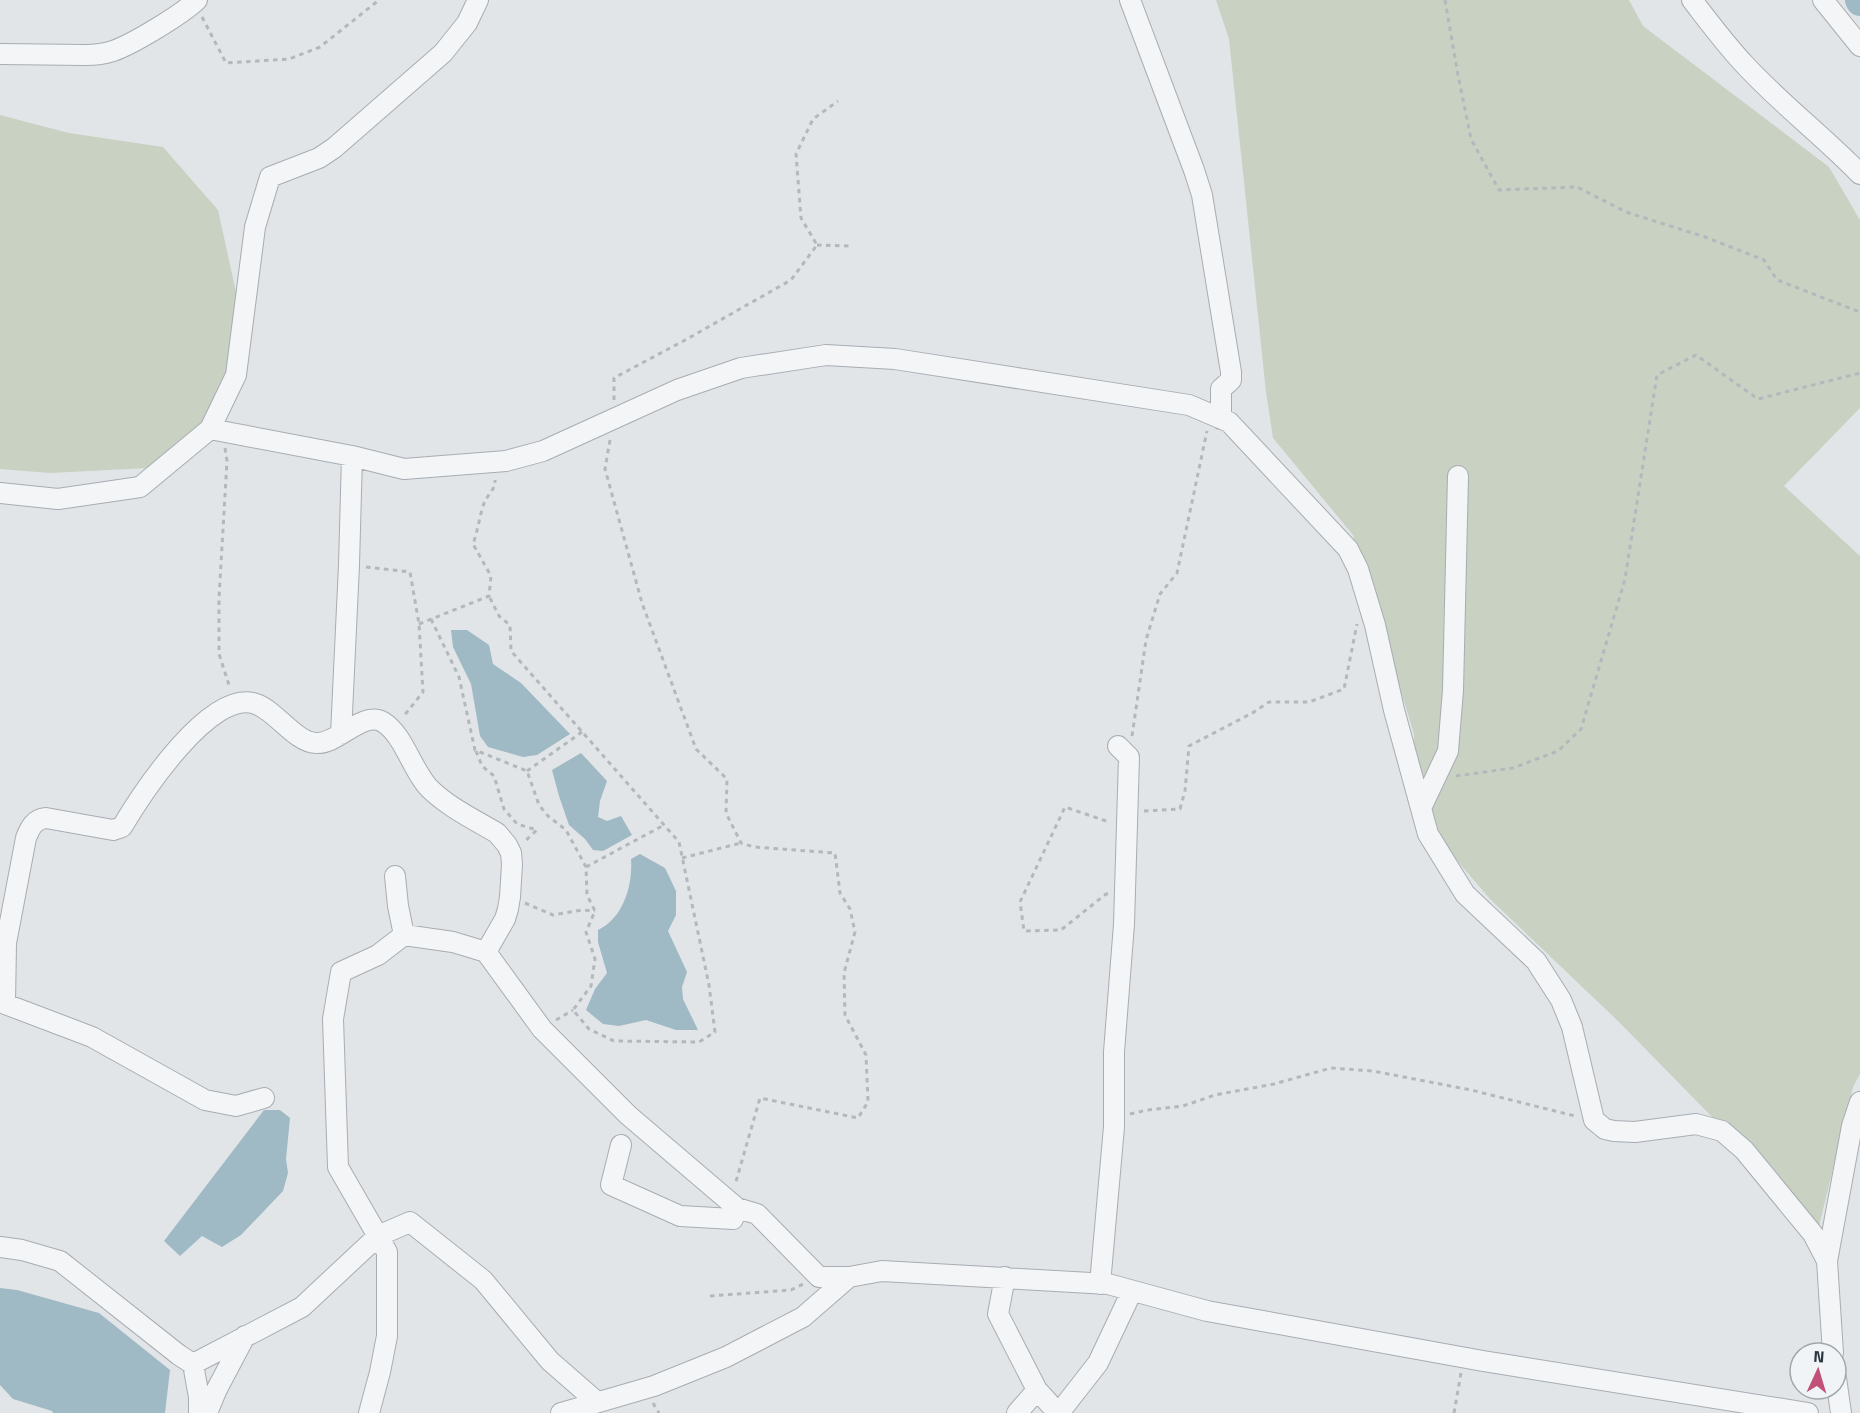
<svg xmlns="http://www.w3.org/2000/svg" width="1860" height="1413" font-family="'Titillium Web',sans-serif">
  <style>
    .green { fill: #c9d1c3 }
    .water { fill: #9fb9c5 }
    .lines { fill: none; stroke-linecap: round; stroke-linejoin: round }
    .river { stroke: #9fb9c5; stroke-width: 28 }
    .minor-casing { stroke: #a7adb2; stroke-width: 22 }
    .path { stroke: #b3b8bc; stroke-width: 3; stroke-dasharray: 4.5 4.5; stroke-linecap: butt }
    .minor { stroke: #f3f5f7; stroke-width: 20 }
  </style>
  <rect width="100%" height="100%" fill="#e1e5e8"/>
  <path class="green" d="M1216 0H1629L1643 26 1829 167 1860 220V408L1784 486 1860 556V1074L1853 1087 1819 1226 1618 1021 1491 900 1414 811V734L1353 535 1273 438 1266 392 1229 39Z
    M0 115 69 133 163 147 218 210 241 315 215 429 149 468 50 473 0 469Z"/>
  <path class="water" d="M451 630H467L489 645 493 664 521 683 570 734 537 755 523 757 488 747 480 736 471 684 453 647Z
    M581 753 607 781 600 801 598 817 607 821 621 816 632 835 603 851 593 850 585 839 569 825 559 796 552 770Z
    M640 854 665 868 676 891V915L668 931 687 972 682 987 683 999 698 1030H676L646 1020 619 1026 603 1024 586 1010 595 989 607 973 598 942V930C623 919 633 885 631 859Z
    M264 1110H280L290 1118 286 1159 288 1173 283 1191 241 1235 222 1247 202 1236 180 1256 164 1241Z
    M0 1288 17 1290 99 1313 170 1370 165 1413H53L52 1411 13 1399 0 1385Z"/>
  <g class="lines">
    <path class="river" d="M1859 0 1860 2"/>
    <defs>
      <path id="minor" d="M1130 0 1194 170 1202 195 1231 372V380L1221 389V419
        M1692 0C1709 22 1726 45 1745 65 1781 104 1823 136 1860 174
        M1823 0 1860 46
        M0 54 85 55C94 55 104 54 113 51 133 44 181 15 197 0
        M210 429 352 456 404 469 506 461 543 451 677 390 741 368 826 355 895 359 1189 405 1229 422 1348 549 1358 569 1375 625 1394 710 1428 834 1465 894 1536 961 1561 1000 1572 1027 1594 1120 1605 1129 1614 1131 1635 1132 1696 1124 1722 1131 1744 1150 1813 1234 1827 1261 1833 1353
        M0 493 58 499 140 487 210 429 236 375 255 227 270 177 319 158 334 148 443 53 467 23 478 0
        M341 734 349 565 352 456
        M1422 806 1448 751 1453 690 1458 476
        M395 876 398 906 404 935
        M0 1002 92 1037 205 1100 236 1106 264 1098
        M5 1003 6 943 26 838C30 828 34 819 46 818L113 830 122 827C141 795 211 687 256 704 276 711 295 742 316 743 337 745 363 710 383 722 404 735 412 770 429 788 448 807 475 820 497 833L507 845 511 853 512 864 510 897 508 909 505 919 486 952
        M621 1145 611 1185 680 1216 733 1219 737 1208
        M0 1247 22 1250 60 1261 179 1355 193 1364 302 1307 378 1236 410 1222 483 1280 550 1361 597 1402
        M1827 1261 1852 1126 1860 1102
        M1005 1277 998 1314 1037 1390 1058 1413
        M1100 1284 1114 1127V1052L1124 924 1129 757 1118 746
        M193 1364 199 1397V1413
        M1836 1378 1841 1413
        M207 1413 217 1389 245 1336
        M369 1413 380 1372 387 1336V1252L338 1167 333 1019 341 972 378 955 404 935 453 942 486 952 542 1029 628 1115 737 1208 757 1214 819 1277H849
        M561 1413 654 1386 726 1357 803 1317 849 1277 882 1271 1108 1284 1207 1311 1483 1361 1808 1413
        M1017 1413 1037 1390
        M1059 1413 1098 1363 1132 1291"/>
    </defs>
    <use href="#minor" class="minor-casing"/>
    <path class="path" d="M1445 0 1458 75 1471 139 1499 190 1577 187 1626 212 1705 237 1764 260 1777 280 1860 312
      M202 17 226 63 289 59 320 47 379 0
      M817 245 850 246
      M614 400V378L687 339 791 280 817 245 801 218 796 154 813 119 838 101
      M610 440 605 469 642 603 696 749 727 779 726 813 741 843 754 847 835 853 840 893 850 909 855 932 844 973 845 1015 866 1055 868 1102 858 1118 760 1098 735 1185
      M225 448 227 461 219 598V654L230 688
      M366 567 410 572 419 624 423 692 403 717
      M431 619 459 677 475 750 527 771 539 805 548 816 566 830 586 867 587 895 595 911 586 932 595 959 591 986 573 1010 589 1029 614 1041 699 1042 715 1032 709 985 679 842 511 651 510 625 499 616 489 596
      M419 624 489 596 491 576 473 544C478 531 480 512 485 501 489 493 495 490 495 480
      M1132 736 1146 640 1160 594 1177 573 1207 431
      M476 751 482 766 494 776 504 809 517 824 537 830 525 841
      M527 771 582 732
      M1456 776 1513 768 1558 751 1581 729 1625 579 1657 375 1696 355 1758 399 1860 373
      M1144 811 1180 809 1185 791 1189 746 1254 712 1269 702H1309L1344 689 1357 624
      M682 858 741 843
      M586 867 664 825
      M1108 894H1106L1061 930 1024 931 1020 902 1065 807 1109 822
      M525 903 553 915 582 910 595 911
      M556 1020 573 1010
      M1130 1114 1147 1110 1183 1106 1215 1095 1274 1084 1331 1068 1373 1071 1471 1090 1575 1116
      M710 1296 791 1290 803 1284
      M653 1403 659 1413
      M1454 1413 1461 1373"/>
    <use href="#minor" class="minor"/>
  </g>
  <g transform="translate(1818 1371) rotate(4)"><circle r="28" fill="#f0f4f6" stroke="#a1a8ad" stroke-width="1.5"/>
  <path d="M0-4.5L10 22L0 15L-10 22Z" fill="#c25178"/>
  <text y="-9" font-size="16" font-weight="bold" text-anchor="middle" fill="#2b363f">N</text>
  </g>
</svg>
